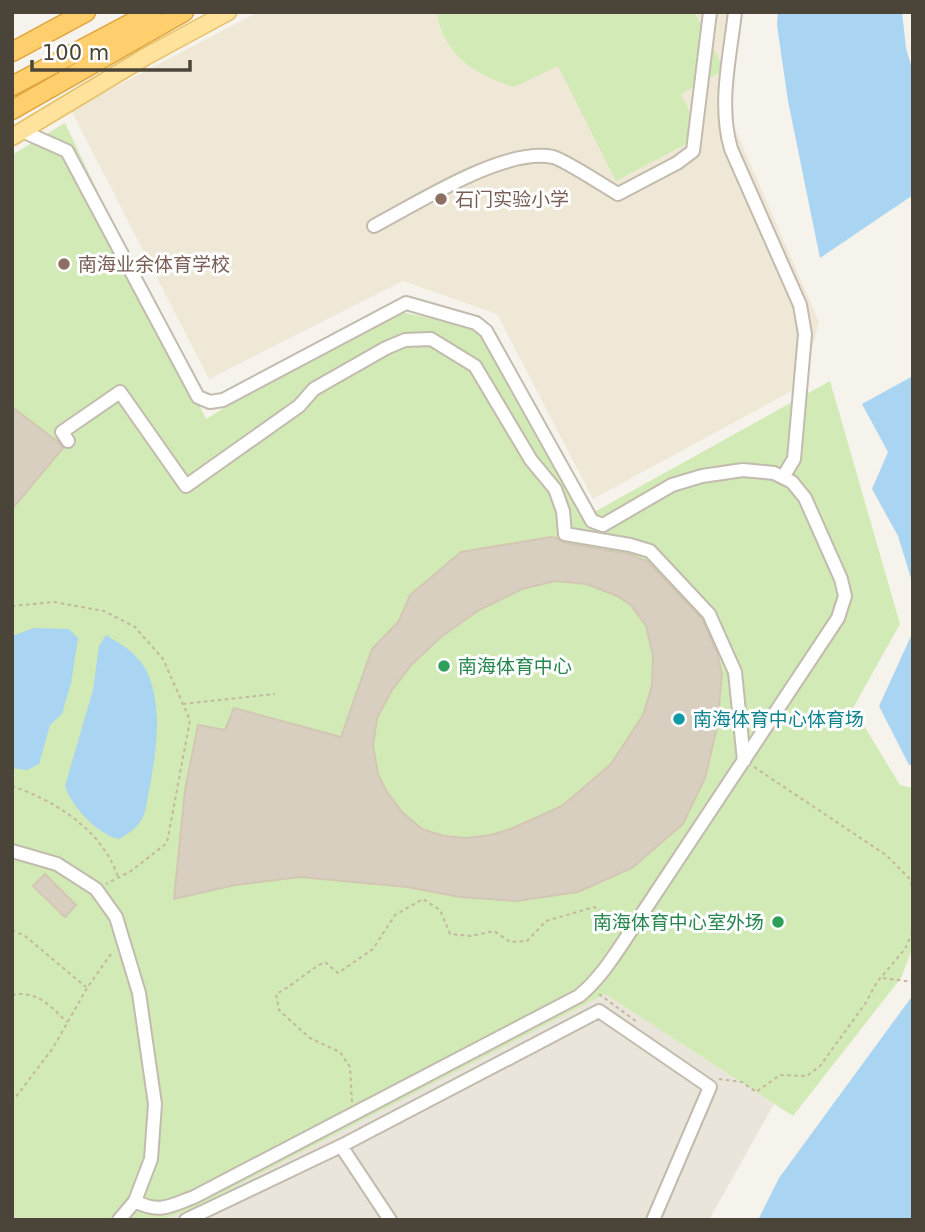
<svg xmlns="http://www.w3.org/2000/svg" width="925" height="1232" font-family="'DejaVu Sans','Noto Sans SC',sans-serif">
  <style>
    .residential { fill: #eae5da }
    .education { fill: #efe8d6 }
    .green { fill: #d2eab5 }
    .water { fill: #a9d4f2 }
    .building { fill: #d8cfc1; stroke: #d3c7b4; stroke-width: 2; fill-rule: evenodd }
    .lines { fill: none; stroke-linecap: round; stroke-linejoin: round }
    .minor-casing { stroke: #c2bbae; stroke-width: 16 }
    .major-casing { stroke: #e6c16a; stroke-width: 19 }
    .highway-casing { stroke: #e0a43c; stroke-width: 21 }
    .path { stroke: #c4b79f; stroke-width: 2; stroke-dasharray: 3.5 3.5; stroke-linecap: butt }
    .minor { stroke: #fff; stroke-width: 12 }
    .major { stroke: #ffe39c; stroke-width: 16 }
    .highway { stroke: #ffcf6e; stroke-width: 18 }
    .education-dot { fill: #8d6e63; stroke: #fff; stroke-width: 2.5 }
    .leisure-dot { fill: #2e9e5b; stroke: #fff; stroke-width: 2.5 }
    .culture-dot { fill: #0f9aa8; stroke: #fff; stroke-width: 2.5 }
    .labels { text-anchor: middle; dominant-baseline: central; stroke-width: 6; stroke-linejoin: round; paint-order: stroke }
    .education-label { font-size: 19px; fill: #785e54; stroke: #fff; text-anchor: start }
    .leisure-label { font-size: 19px; fill: #27864d; stroke: #fff; text-anchor: start }
    .culture-label { font-size: 19px; fill: #0d838f; stroke: #fff; text-anchor: start }
  </style>
  <rect width="100%" height="100%" fill="#f6f3ec"/>
  <path class="residential" d="M605 994 774 1104 709 1220H144Z"/>
  <path class="education" d="M258 12H741L730 117 819 322 801 386 593 499 497 314 403 281 209 379 71 110Z"/>
  <path class="green" d="M437 12H694L725 70 681 94 701 136 616 181 558 66 514 87C475 75 443 55 437 12Z
    M65 123 206 419 384 308 491 332 587 516 830 381 900 624 853 708 900 785 913 788V947L901 978 793 1116 605 994 192 1209 161 1220H12V155Z"/>
  <path class="water" d="M778 12H902L906 48 913 72V195L820 258 788 101 777 25Z
    M913 376V585L898 536 872 489 888 452 862 404Z
    M913 622V765H909L879 706 911 636Z
    M34 628 69 629 78 638 71 683 62 714 50 725 39 764 27 770 12 768V636Z
    M106 635C121 644 137 653 146 670 164 707 156 752 149 791 147 801 146 814 140 822 135 830 127 834 119 839 98 835 71 806 65 786L93 690 99 646Z
    M913 995V1220H758L779 1178Z"/>
  <path class="building" d="M12 407 57 441 63 448 12 509Z
    M551 537 557 538 564 543 628 554 647 561 702 619 717 653 722 674 717 727 705 778 683 824 632 868 578 892 516 901 460 897 407 887 300 877 235 885 174 899 185 790 198 725 225 730 234 708 341 737 372 649 399 621 410 595 461 552ZM555 581 587 584 617 596 631 605 646 626 653 655 652 686 643 715 611 764 562 806 513 828 491 835 466 838 444 836 422 829 403 813 387 792 378 774 373 746 377 718 392 690 412 664 441 637 479 610 522 589Z
    M45 874 76 905 65 917 33 886Z"/>
  <g class="lines">
    <defs>
      <path id="minor" d="M735 12C730 57 718 104 731 149L800 305 805 334 794 459 783 477
        M22 131 67 151 198 397 210 402 223 400 406 303 476 323 486 331 592 521 603 525 672 485 702 476 743 470 774 473 792 482 805 498 841 579 845 596 838 618 632 929C616 953 601 978 579 996L194 1197C170 1206 159 1214 135 1201
        M374 226C418 203 504 147 553 157 565 160 604 186 618 194L677 163 693 151 710 12
        M68 441 62 432 120 392 186 486 299 406 314 389 386 348 405 340 431 339 475 366 531 460 555 489 563 511 565 534 630 545 650 551 709 614 735 672 744 761
        M12 851 57 864 96 889 116 917 139 993 155 1104 151 1159 135 1201 119 1220
        M341 1146 390 1220
        M186 1220 341 1146 599 1011 710 1087 653 1220"/>
      <path id="major" d="M12 137 145 57 228 12"/>
      <path id="highway" d="M12 52 86 12
        M12 86 152 12
        M12 110 184 12"/>
    </defs>
    <use href="#minor" class="minor-casing"/>
    <use href="#major" class="major-casing"/>
    <use href="#highway" class="highway-casing"/>
    <path class="path" d="M12 606 54 602 104 611 135 627 163 659 190 720 167 843 131 871 106 884
      M183 704 275 694
      M754 767 886 855 909 878 913 889
      M12 786C56 801 103 831 118 877
      M12 930 25 936 86 987
      M883 978 913 982
      M599 994 637 1022
      M12 995C37 990 50 1006 67 1022
      M719 1079 742 1082 756 1092 780 1075 807 1076 820 1066 865 1004 877 982 905 949 913 931
      M12 1102 53 1048 87 988 113 951
      M352 1102 350 1067 340 1052 310 1038 294 1024 279 1010 276 994C294 985 307 971 325 962L338 973 373 949 395 915 423 899 440 910 450 934 471 936 494 931 510 942 527 941 546 921 594 907 622 924"/>
    <use href="#minor" class="minor"/>
    <use href="#major" class="major"/>
    <use href="#highway" class="highway"/>
  </g>
  <g class="education-dot">
    <circle cx="441" cy="199" r="7"/>
    <circle cx="64" cy="264" r="7"/>
  </g>
  <g class="leisure-dot">
    <circle cx="444" cy="666" r="7"/>
    <circle cx="778" cy="922" r="7"/>
  </g>
  <circle class="culture-dot" cx="679" cy="719" r="7"/>
  <g class="labels">
    <g class="education-label">
      <text x="455" y="199">石门实验小学</text>
      <text x="78" y="264">南海业余体育学校</text>
    </g>
    <g class="leisure-label">
      <text x="458" y="666">南海体育中心</text>
      <text x="764" y="922" text-anchor="end">南海体育中心室外场</text>
    </g>
    <g class="culture-label">
      <text x="693" y="719">南海体育中心体育场</text>
    </g>
  </g>
  <rect width="925" height="1232" fill="none" stroke="#4b4439" stroke-width="28"/>
  <path d="M32 60v10h158v-10" fill="none" stroke="#4b4439" stroke-width="3.5"/>
  <text x="42" y="60" font-size="21" fill="#4b4439" stroke="#ffffff" stroke-width="5" paint-order="stroke">100 m</text>
</svg>
